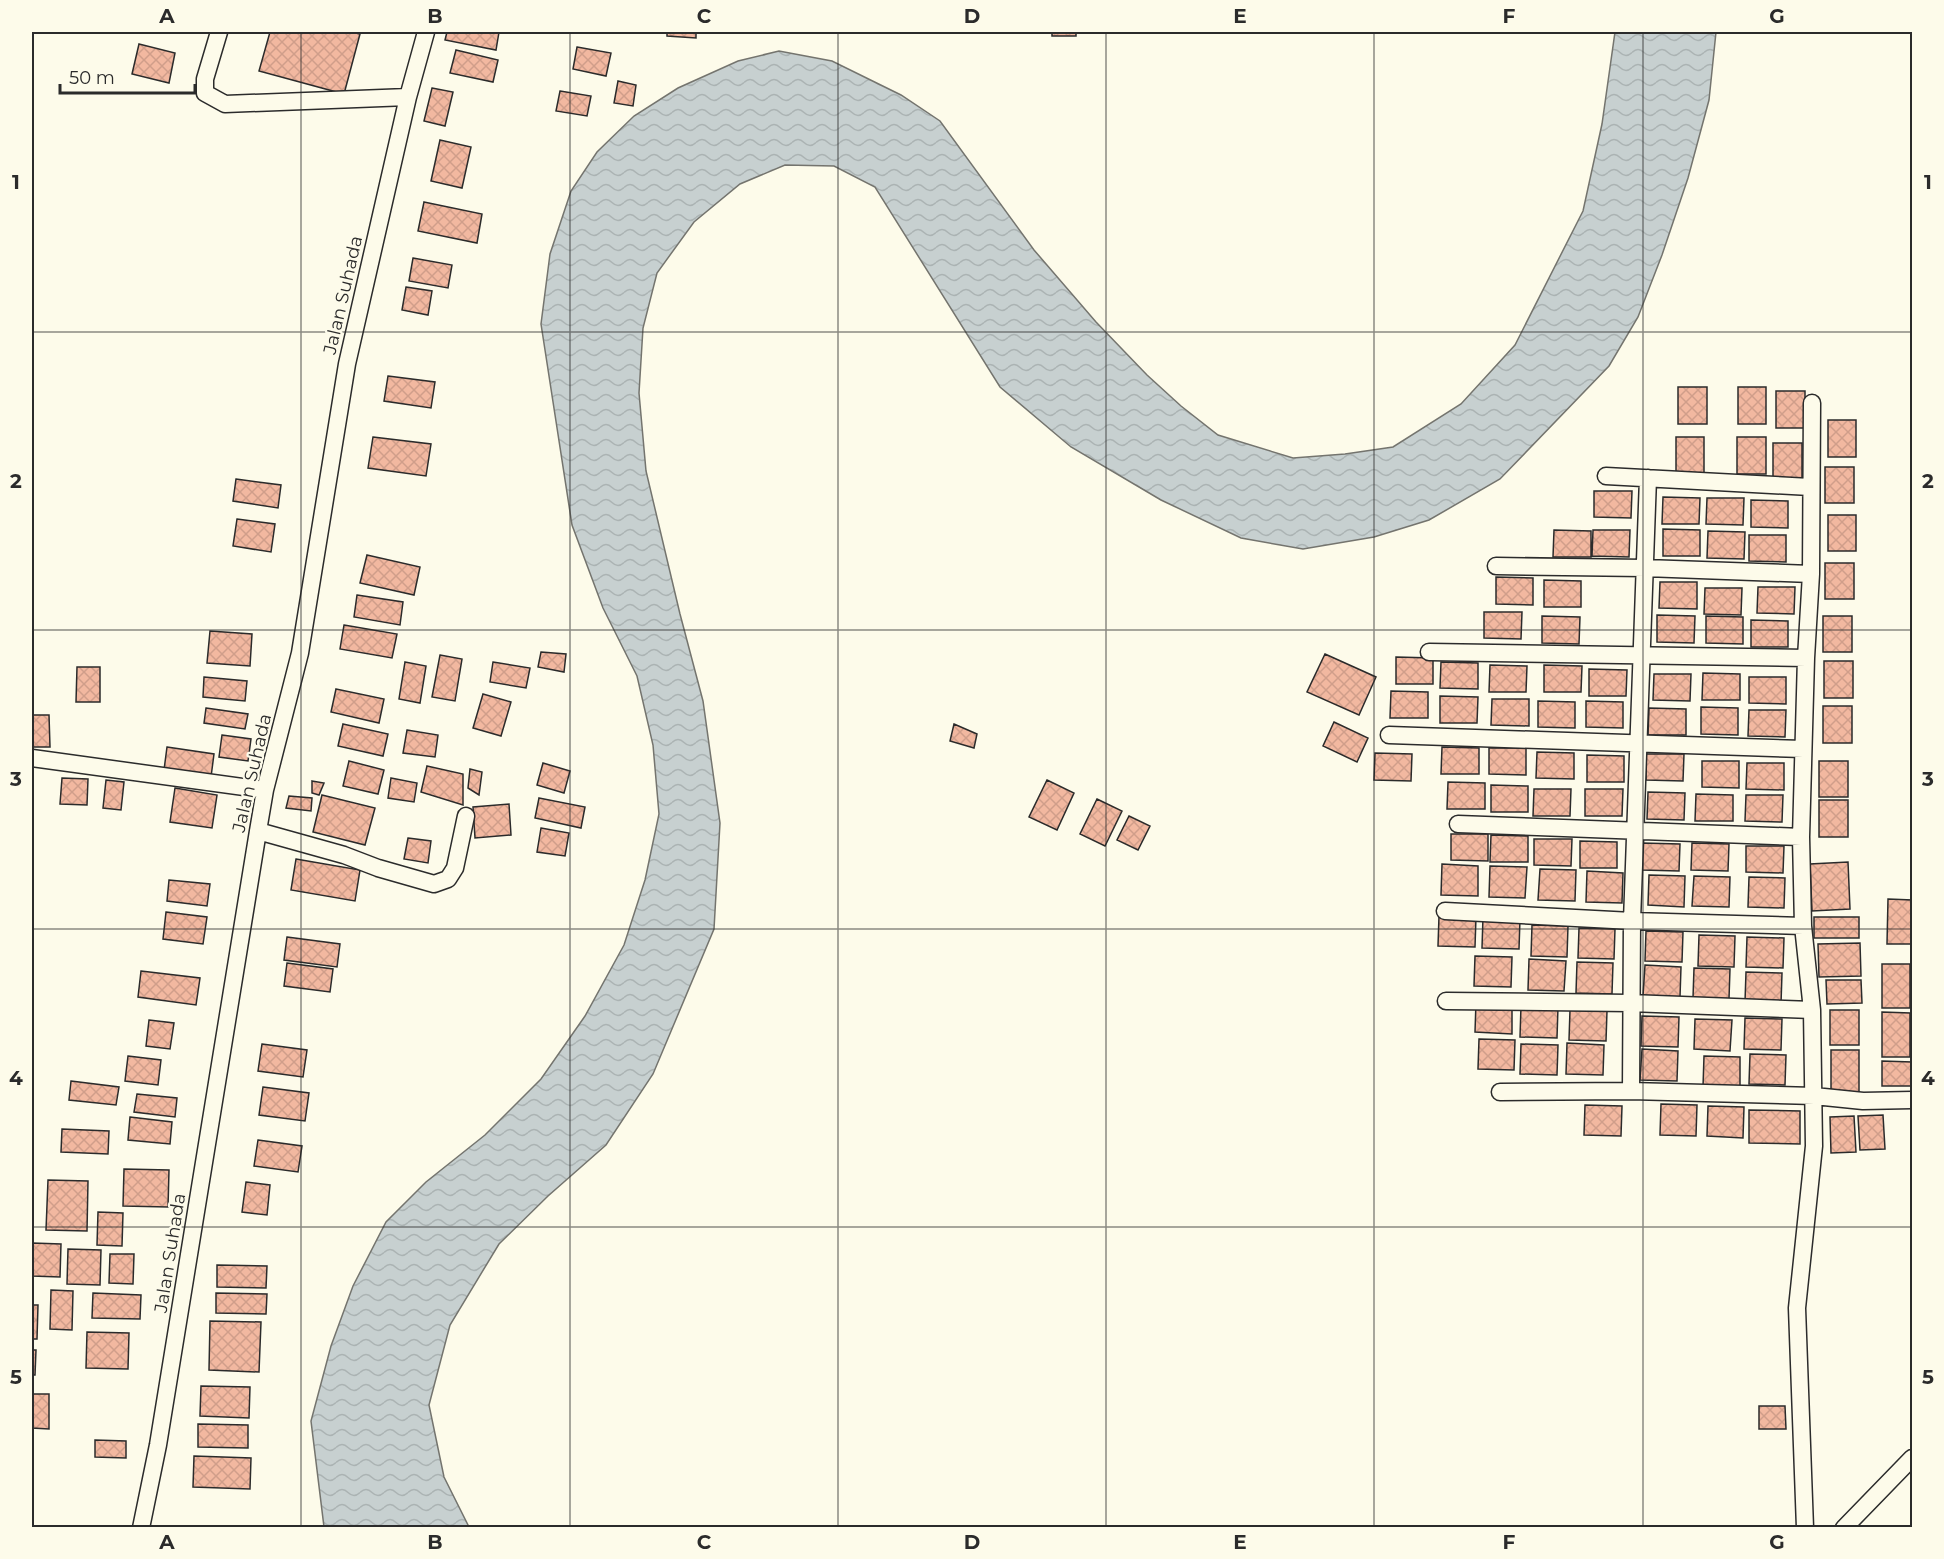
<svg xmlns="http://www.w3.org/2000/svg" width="1944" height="1559" font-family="Montserrat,sans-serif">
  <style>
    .water { fill: url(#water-waves); stroke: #74746e; stroke-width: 1.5 }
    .building { fill: url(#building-cross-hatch); stroke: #2b2b2b; stroke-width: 1.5 }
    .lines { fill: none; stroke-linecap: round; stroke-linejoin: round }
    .minor-casing { stroke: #2b2b2b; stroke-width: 19 }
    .minor { stroke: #fdfbea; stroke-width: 16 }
    .grid { fill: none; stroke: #2b2b2b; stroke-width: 1.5; stroke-opacity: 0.55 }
    .labels { text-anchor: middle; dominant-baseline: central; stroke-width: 4.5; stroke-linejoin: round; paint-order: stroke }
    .street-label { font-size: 18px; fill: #2b2b2b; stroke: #fdfbea }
    .neatline { fill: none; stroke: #2b2b2b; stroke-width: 2 }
    .grid-label { font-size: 20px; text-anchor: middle; font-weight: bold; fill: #2b2b2b }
  </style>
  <defs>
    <pattern id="water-waves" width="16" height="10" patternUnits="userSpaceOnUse" patternTransform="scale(1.5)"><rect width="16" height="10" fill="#c7d0d0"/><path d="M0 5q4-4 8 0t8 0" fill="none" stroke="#abb3b3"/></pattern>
    <pattern id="building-cross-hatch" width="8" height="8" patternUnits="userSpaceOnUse" patternTransform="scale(1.5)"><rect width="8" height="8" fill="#f2b8a0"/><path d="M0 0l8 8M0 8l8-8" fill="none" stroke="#d09e8a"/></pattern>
  </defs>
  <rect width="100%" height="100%" fill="#fdfbea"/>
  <path class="water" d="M1615 32H1716L1709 100 1688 178 1662 255 1638 317 1609 366 1500 479 1429 520 1374 537 1303 549 1241 538 1161 500 1071 447 1000 387 875 187 834 166 785 165 740 184 694 222 657 273 643 328 639 393 646 471 680 614 703 701 720 823 714 929 653 1074 606 1145 548 1196 499 1244 450 1325 429 1405 444 1477 469 1527H324L311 1421 331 1346 353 1286 386 1222 426 1182 485 1135 541 1079 585 1016 624 945 645 880 659 814 653 745 637 676 603 608 572 525 541 324 550 254 571 191 597 152 634 116 678 88 738 61 779 51 832 61 901 95 940 121 1034 250 1096 322 1147 375 1181 406 1218 435 1293 458 1345 454 1393 447 1461 404 1515 345 1583 211 1602 124Z"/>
  <path class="building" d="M270 32H352L360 34 344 94 259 71Z
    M447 32H499L496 50 445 40Z
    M667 32H696V38L667 36Z
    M1052 32H1076V36H1052Z
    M139 44 175 53 169 83 132 74Z
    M577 47 611 53 606 76 573 69Z
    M456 50 498 60 493 82 450 73Z
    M618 81 636 85 633 106 614 103Z
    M432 88 453 92 445 126 424 121Z
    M560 91 591 96 587 116 556 111Z
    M440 140 471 147 462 188 431 181Z
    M424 202 482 214 477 243 418 231Z
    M413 258 452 265 448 288 409 281Z
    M406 287 432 291 428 315 402 310Z
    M388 376 435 382 431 408 384 401Z
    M1678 387H1707V424H1678Z
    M1738 387H1766V424H1738Z
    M1776 391H1805V428H1776Z
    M1828 420H1856V457H1828Z
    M373 437 431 444 426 476 368 468Z
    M1676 437H1704V474H1676Z
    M1737 437H1766V474H1737Z
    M1773 443H1802V479H1773Z
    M1825 467H1854V503H1825Z
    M236 479 281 485 278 508 233 501Z
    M1594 491H1632L1631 518 1594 517Z
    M1663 497 1700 498 1699 524H1662Z
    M1707 498H1744L1743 525 1706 524Z
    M1751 500 1788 501V528L1751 527Z
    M1828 515H1856V551H1828Z
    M237 519 275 524 271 552 233 546Z
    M1663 529 1700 530V556H1663Z
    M1554 530 1591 531V557H1553Z
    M1593 530H1630L1629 557 1592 556Z
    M1708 531 1745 532 1744 559 1707 558Z
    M1749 535H1786V562L1749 561Z
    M367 555 420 567 414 595 360 583Z
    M1825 563H1854V599H1825Z
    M1496 577 1533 578V605L1496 604Z
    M1544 580 1581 581V607H1544Z
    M1660 582H1697V609L1659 608Z
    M1758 587H1795L1794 614 1757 613Z
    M1705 588H1742L1741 615 1704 614Z
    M357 595 403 602 400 625 354 617Z
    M1484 612H1522L1521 639 1484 638Z
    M1657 615 1695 616 1694 643 1657 642Z
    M1542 616 1580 617 1579 644 1542 643Z
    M1706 616 1743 617V644L1706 643Z
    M1823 616H1852V652H1823Z
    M1751 620 1788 621V647H1751Z
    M344 625 397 634 392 658 340 649Z
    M210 631 252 634 250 666 207 663Z
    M541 652 566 654 564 672 538 667Z
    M1325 654 1376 677 1359 715 1307 692Z
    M440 655 462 659 455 701 432 697Z
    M1396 657 1433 658V684H1396Z
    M1824 661H1853V698H1824Z
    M405 662 426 666 420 703 399 699Z
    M493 662 530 668 526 688 490 682Z
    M1441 662 1478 663V689L1440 688Z
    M1490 665 1527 666 1526 692H1489Z
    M1544 665 1582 666 1581 692H1544Z
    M77 667H100V702H76Z
    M1589 669 1627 670 1626 696H1589Z
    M1703 673 1740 674V700H1702Z
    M1654 674H1691L1690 701 1653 700Z
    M204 677 247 681 245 701 203 697Z
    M1749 677H1786V704L1749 703Z
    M336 689 384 699 379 723 331 712Z
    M1391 691 1428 692V718H1390Z
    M483 694 511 702 501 736 473 728Z
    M1440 696 1478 697 1477 723H1440Z
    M1492 699H1529V726L1491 725Z
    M1538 701 1575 702V728L1538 727Z
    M1586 701 1623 702V728L1586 727Z
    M1823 706H1852V743H1823Z
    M1701 707 1738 708V735L1701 734Z
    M206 708 248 714 245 729 204 723Z
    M1649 708 1686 709V735H1648Z
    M1749 710H1786L1785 737 1748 736Z
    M32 715H49L50 747H32Z
    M1334 722 1368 738 1357 762 1323 746Z
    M343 724 388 734 383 756 338 746Z
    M954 724 977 734 974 748 950 741Z
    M407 730 438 735 435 757 403 753Z
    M222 735 251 739 248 761 219 757Z
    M167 747 214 754 211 777 164 770Z
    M1442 747 1479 748V774H1441Z
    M1489 748H1526V775L1489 774Z
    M1537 752 1574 753V779L1536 778Z
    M1375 753 1412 754 1411 781 1374 780Z
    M1646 754H1684L1683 781 1646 780Z
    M1587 755 1624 756V782H1587Z
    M349 761 384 770 378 794 343 786Z
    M1702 761H1739V788L1702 787Z
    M1819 761H1848V797H1819Z
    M543 763 570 771 564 793 537 785Z
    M1747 763H1784V790L1746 789Z
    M427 766 463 774V805L421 792Z
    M470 769 482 772 479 795 468 788Z
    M62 778 88 779 87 805 60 804Z
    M391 778 417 783 414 802 388 798Z
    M106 780 124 782 121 810 103 808Z
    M1047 780 1074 793 1057 830 1029 817Z
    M312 781 324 783 319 795 312 793Z
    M1448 782 1485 783V809H1447Z
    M1491 785 1528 786V812H1491Z
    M175 788 217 795 212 828 170 822Z
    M1534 789H1571L1570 816H1533Z
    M1585 789H1623L1622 816H1585Z
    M1648 792 1685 793 1684 820 1647 819Z
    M1696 794 1733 795V821H1695Z
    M322 795 375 808 365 845 313 832Z
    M1746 795H1783L1782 822 1745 821Z
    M289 796 312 798 311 811 286 808Z
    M539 798 585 807 581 828 535 818Z
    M1097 799 1122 811 1105 846 1080 834Z
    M1819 800H1848V837H1819Z
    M509 804 511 835 475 838 473 807Z
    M1129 816 1150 826 1138 850 1117 840Z
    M541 828 569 833 565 856 537 852Z
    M1451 834H1488V861L1451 860Z
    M1491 835 1528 836V862H1490Z
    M408 838 431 841 428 863 404 859Z
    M1534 839H1572L1571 866 1534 865Z
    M1580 841 1617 842V868H1580Z
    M1642 843 1680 844 1679 871 1642 870Z
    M1692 843 1729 844 1728 871 1691 870Z
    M1746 846H1784L1783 873 1746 872Z
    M296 859 360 870 355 901 291 890Z
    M1848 862 1850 909 1812 911 1810 864Z
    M1442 864 1478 866V896L1441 895Z
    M1490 866 1527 867 1525 898 1489 897Z
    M1540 869 1576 870 1575 901 1538 900Z
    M1587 871 1623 873 1622 903 1586 902Z
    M1649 875 1685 876 1684 907 1648 905Z
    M1694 876 1730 877 1729 907 1692 906Z
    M1749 877 1785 878 1784 908 1748 907Z
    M169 880 210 884 207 906 167 901Z
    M1888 899 1912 900V944H1887Z
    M166 912 207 917 203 944 163 939Z
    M1439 916 1476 917 1475 947 1438 946Z
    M1483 917 1520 919 1519 949 1482 948Z
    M1814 917H1859V938H1814Z
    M1532 925 1568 926 1567 957 1531 956Z
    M1579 928 1615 929 1614 959 1578 958Z
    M1646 931 1683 932 1682 962 1645 961Z
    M1699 935 1735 936 1734 967 1698 966Z
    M287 937 340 944 337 967 284 960Z
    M1747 937 1784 938 1783 968 1746 967Z
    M1860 943 1861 976 1819 977 1818 944Z
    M1475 956 1512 957 1511 987 1474 986Z
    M1529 959 1566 961 1564 991 1528 990Z
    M1577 962 1613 963 1612 994 1576 993Z
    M287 963 333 969 330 992 284 986Z
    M1882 964H1910V1008H1882Z
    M1645 965 1681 967 1680 997 1643 996Z
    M1694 968 1730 969 1729 999 1693 998Z
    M141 971 200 978 196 1005 138 997Z
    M1746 972 1782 973 1781 1004 1745 1002Z
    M1826 980H1861L1862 1003 1827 1004Z
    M1476 1002 1512 1003V1034L1475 1032Z
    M1521 1006 1558 1007 1557 1038 1520 1037Z
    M1570 1010 1607 1011 1606 1041 1569 1040Z
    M1830 1010H1859V1045H1830Z
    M1882 1012 1910 1013V1057H1882Z
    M1642 1016 1679 1017 1678 1047 1641 1046Z
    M1745 1018 1782 1019 1781 1050 1744 1049Z
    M1695 1019 1732 1020 1730 1051 1694 1049Z
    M149 1020 174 1023 170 1049 146 1046Z
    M1479 1039 1515 1040 1514 1070 1478 1069Z
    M1567 1043 1604 1045 1603 1075 1566 1074Z
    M262 1044 307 1050 303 1077 258 1071Z
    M1521 1044 1558 1045 1557 1075 1520 1074Z
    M1642 1049 1678 1051 1677 1081 1640 1080Z
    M1831 1050H1859V1095L1831 1094Z
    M1750 1054 1786 1055 1785 1085 1749 1084Z
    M128 1056 161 1060 158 1085 125 1081Z
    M1704 1056 1740 1057V1088L1703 1087Z
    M1882 1061 1912 1062V1086H1882Z
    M71 1081 119 1087 116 1105 69 1100Z
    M263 1087 309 1093 305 1121 259 1115Z
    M137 1094 177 1098 175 1117 134 1112Z
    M1661 1104 1697 1105 1696 1136 1660 1135Z
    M1585 1105 1622 1106 1621 1136 1584 1135Z
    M1708 1106 1744 1107 1743 1138 1707 1136Z
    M1749 1110 1800 1111V1144L1749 1143Z
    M1883 1115 1885 1149 1860 1150 1858 1116Z
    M1854 1116 1856 1152 1831 1153 1830 1117Z
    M130 1117 172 1122 170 1144 128 1140Z
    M62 1129 109 1131 108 1154 61 1152Z
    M258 1140 302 1146 298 1172 254 1166Z
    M124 1169 169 1170 168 1207 123 1206Z
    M48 1180 88 1181 87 1231 46 1230Z
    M246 1182 270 1185 267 1215 242 1212Z
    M98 1212 123 1213 122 1246 97 1245Z
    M32 1243 61 1244 60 1277 32 1276Z
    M68 1249 101 1250 100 1285 67 1284Z
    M110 1254H134L133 1284 109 1283Z
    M217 1265 267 1266 266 1288 217 1287Z
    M51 1290 73 1291 72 1330 50 1329Z
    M93 1293 141 1295 140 1319 92 1318Z
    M216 1293 267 1294 266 1314 216 1313Z
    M32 1305H38L37 1339H32Z
    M210 1321 261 1322 259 1372 209 1370Z
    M87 1332 129 1333 128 1369 86 1368Z
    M32 1350H36L35 1375H32Z
    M201 1386 250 1387 249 1418 200 1416Z
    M32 1394H49V1429L32 1428Z
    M1759 1406H1785L1786 1429H1759Z
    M198 1424 248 1425V1448L198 1447Z
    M95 1440 126 1441V1458L95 1457Z
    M194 1456 251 1458 250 1489 193 1487Z"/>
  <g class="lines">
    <defs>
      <path id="minor" d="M219 32 205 79V93L225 104 408 97
        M1606 476 1810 487
        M1496 566 1645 568 1811 574
        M1429 652 1806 658
        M1389 735 1803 749
        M32 758 265 790
        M1458 824 1801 837
        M258 831 344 855 378 868 434 884 448 879 455 868 466 816
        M1445 911 1632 921 1803 926
        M1446 1001 1630 1003 1812 1010
        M1631 1091 1632 921 1648 478
        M1500 1092 1631 1091 1814 1096 1863 1101 1912 1100
        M141 1528 158 1445 258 831 265 790 300 653 347 364 408 97 426 32
        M1805 1528 1797 1308 1814 1146 1812 1010 1803 926 1801 837 1806 658 1811 574 1812 403
        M1844 1528 1912 1458"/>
    </defs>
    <use href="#minor" class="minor-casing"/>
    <use href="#minor" class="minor"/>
  </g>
  <path class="grid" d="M301 32V1528M570 32V1528M838 32V1528M1106 32V1528M1374 32V1528M1643 32V1528M32 332H1912M32 630H1912M32 929H1912M32 1227H1912"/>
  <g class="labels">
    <g class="street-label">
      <text transform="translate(343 295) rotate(-77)">Jalan Suhada</text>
      <text transform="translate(252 773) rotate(-77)">Jalan Suhada</text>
      <text transform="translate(170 1253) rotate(-81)">Jalan Suhada</text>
    </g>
  </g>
  <rect width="1944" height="1559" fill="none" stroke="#fdfbea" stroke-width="66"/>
  <path d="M60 84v9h135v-9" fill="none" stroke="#2b2b2b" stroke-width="3"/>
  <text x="69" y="84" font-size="18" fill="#2b2b2b" stroke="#fdfbea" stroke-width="4.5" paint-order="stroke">50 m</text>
  <rect x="33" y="33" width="1878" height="1493" class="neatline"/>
  <g class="grid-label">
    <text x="167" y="23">A</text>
    <text x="435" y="23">B</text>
    <text x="704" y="23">C</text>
    <text x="972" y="23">D</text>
    <text x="1240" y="23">E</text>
    <text x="1509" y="23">F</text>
    <text x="1777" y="23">G</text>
    <text x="16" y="189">1</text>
    <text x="1928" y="189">1</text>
    <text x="16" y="488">2</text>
    <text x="1928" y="488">2</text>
    <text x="16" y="786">3</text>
    <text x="1928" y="786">3</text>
    <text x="16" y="1085">4</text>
    <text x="1928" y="1085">4</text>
    <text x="16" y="1384">5</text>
    <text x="1928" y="1384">5</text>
    <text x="167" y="1549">A</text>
    <text x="435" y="1549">B</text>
    <text x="704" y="1549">C</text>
    <text x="972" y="1549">D</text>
    <text x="1240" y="1549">E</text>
    <text x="1509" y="1549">F</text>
    <text x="1777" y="1549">G</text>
  </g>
</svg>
